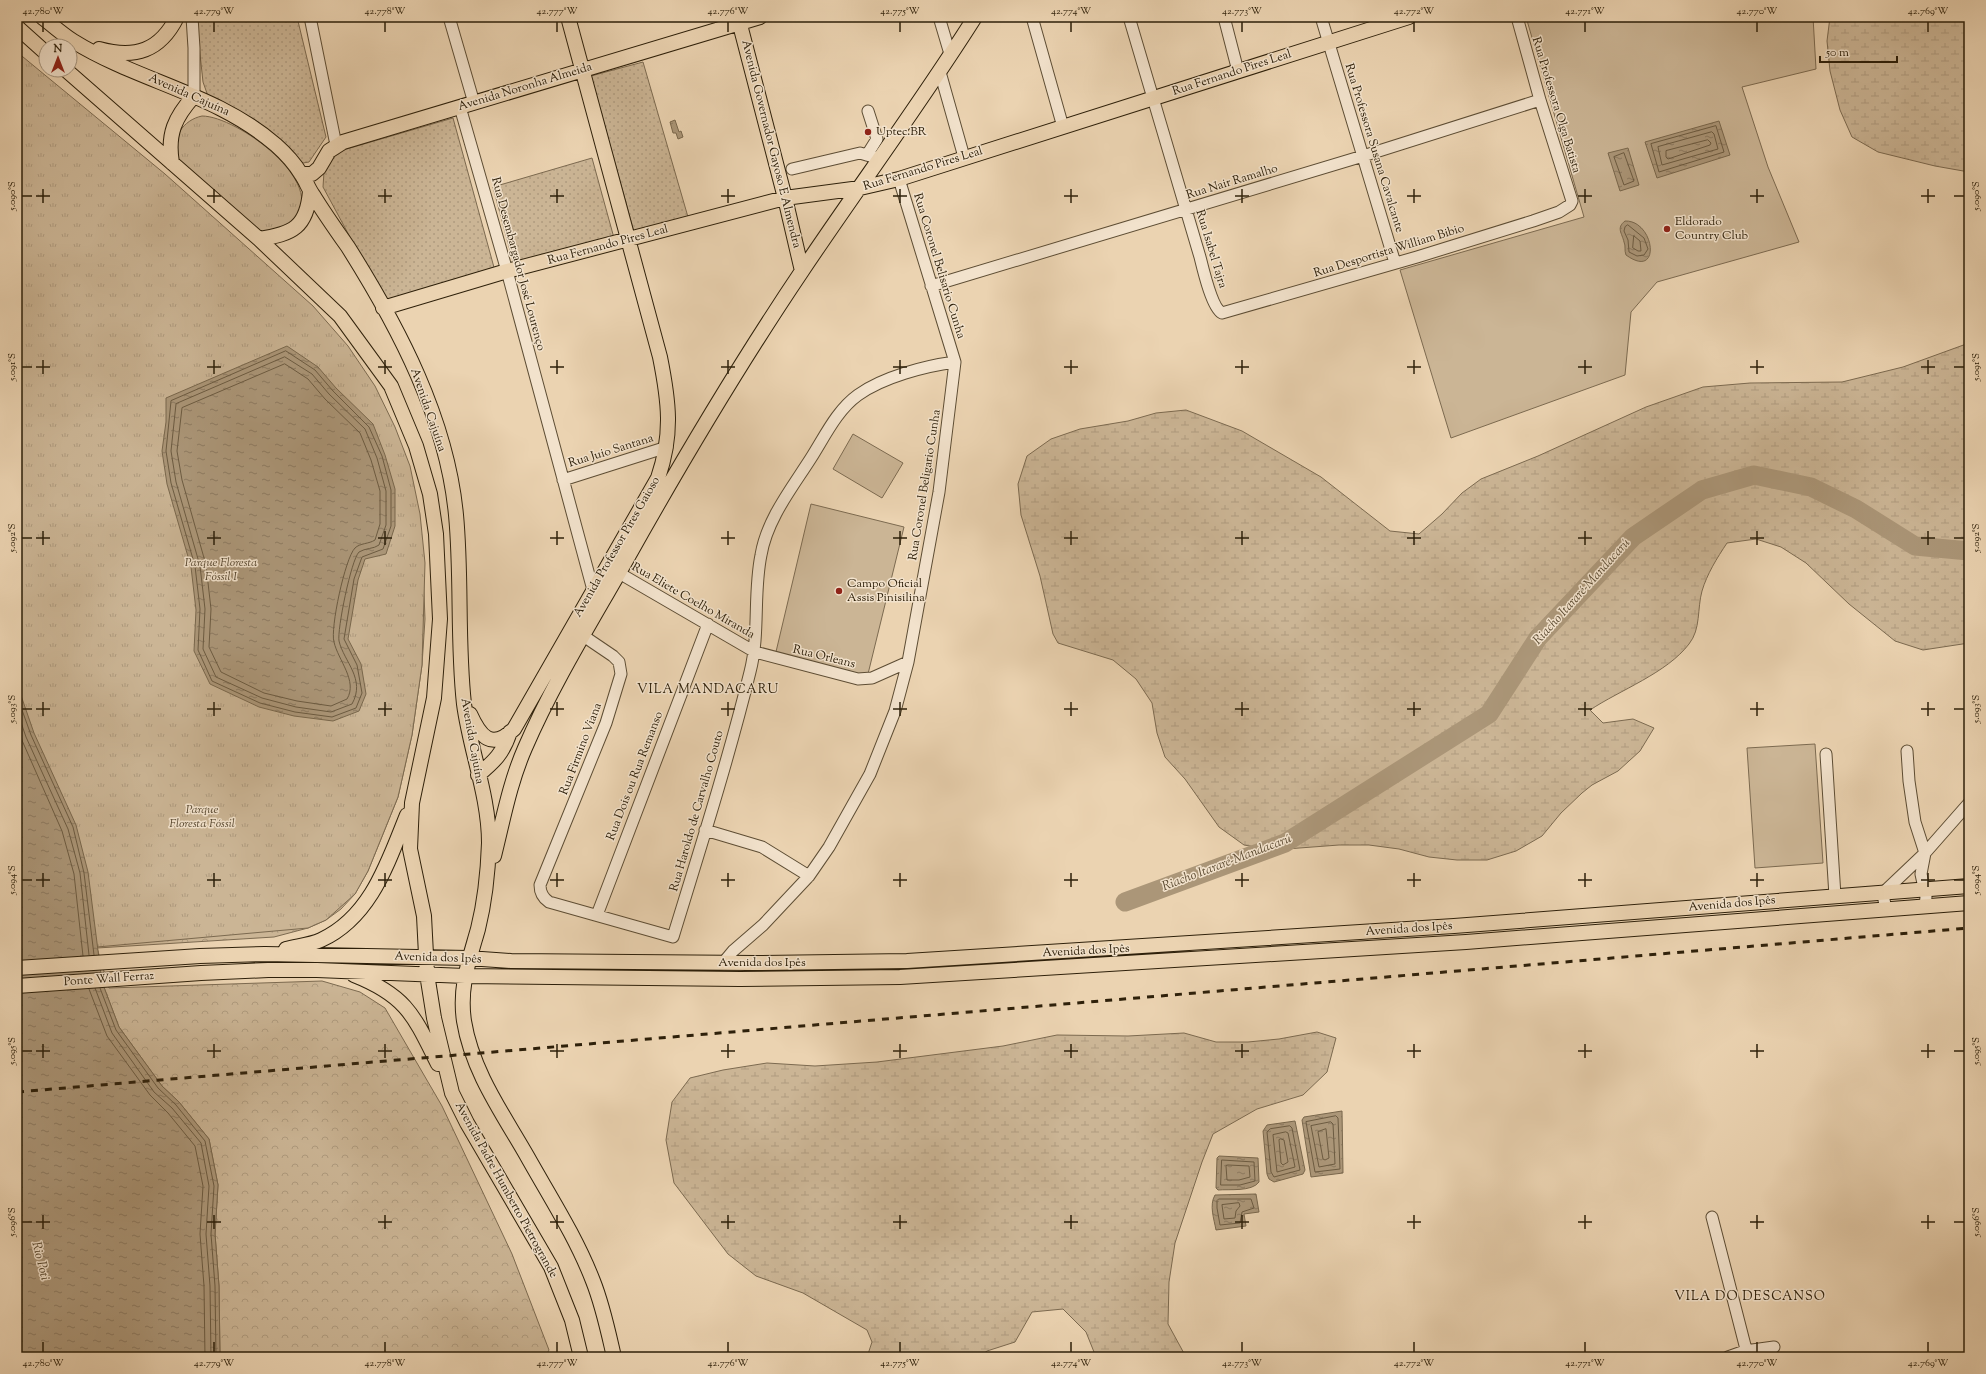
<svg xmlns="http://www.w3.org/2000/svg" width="1986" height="1374" font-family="'Sorts Mill Goudy',serif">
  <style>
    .grass { fill: url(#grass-dots); stroke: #7c6a50 }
    .forest { fill: url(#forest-crowns); stroke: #7c6a50 }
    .wetland { fill: url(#wetland-marsh); stroke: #7c6a50 }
    .park { fill: url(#park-tufts); stroke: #7c6a50 }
    .pitch { fill: #cbb595; stroke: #7c6a50 }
    .water { fill: url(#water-ripples); stroke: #79674c }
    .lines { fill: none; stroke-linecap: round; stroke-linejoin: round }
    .shore { stroke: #6c5b41; stroke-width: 1 }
    .river { stroke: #ab9678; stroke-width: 19 }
    .minor-casing { stroke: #5d4d34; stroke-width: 13 }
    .major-casing { stroke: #2e200a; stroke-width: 16 }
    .minor { stroke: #f2e2cc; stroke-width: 11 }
    .major { stroke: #ebd3b1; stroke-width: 14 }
    .rail { stroke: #2e200a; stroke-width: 3; stroke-dasharray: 7 7; stroke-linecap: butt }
    .ticks { fill: none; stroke: #2e200a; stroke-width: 1.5 }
    .poi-dot { fill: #8f2418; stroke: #f2e2cc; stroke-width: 1.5 }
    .labels { text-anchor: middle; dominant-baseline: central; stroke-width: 3; stroke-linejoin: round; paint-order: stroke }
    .street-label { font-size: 12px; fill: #2e200a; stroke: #f2e2cc }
    .poi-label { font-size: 12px; fill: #2e200a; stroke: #f2e2cc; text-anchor: start }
    .park-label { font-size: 12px; font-style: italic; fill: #55452d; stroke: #f2e2cc }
    .water-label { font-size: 13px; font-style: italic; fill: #5a4930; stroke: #f2e2cc }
    .neighbourhood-label { font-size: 13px; letter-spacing: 1px; fill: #2e200a; stroke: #f2e2cc }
    .neatline { fill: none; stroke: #2e200a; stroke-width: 1.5 }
    .ticks-label { font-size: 10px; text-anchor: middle; fill: #2e200a }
  </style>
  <defs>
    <pattern id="grass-dots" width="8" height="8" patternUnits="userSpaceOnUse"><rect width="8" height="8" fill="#cbb595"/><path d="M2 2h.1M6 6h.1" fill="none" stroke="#af9b7f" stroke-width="1.8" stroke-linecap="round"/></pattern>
    <pattern id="forest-crowns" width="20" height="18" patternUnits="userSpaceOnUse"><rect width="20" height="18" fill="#cbb595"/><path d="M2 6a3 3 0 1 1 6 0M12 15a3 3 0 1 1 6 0" fill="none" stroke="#af9b7f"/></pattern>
    <pattern id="wetland-marsh" width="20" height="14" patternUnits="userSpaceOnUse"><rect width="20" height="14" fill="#cbb595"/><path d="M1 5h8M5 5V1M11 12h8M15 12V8" fill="none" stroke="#af9b7f"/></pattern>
    <pattern id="park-tufts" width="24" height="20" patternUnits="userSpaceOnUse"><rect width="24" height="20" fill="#cbb595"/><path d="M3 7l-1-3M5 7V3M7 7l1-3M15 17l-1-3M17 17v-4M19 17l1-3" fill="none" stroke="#af9b7f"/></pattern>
    <pattern id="water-ripples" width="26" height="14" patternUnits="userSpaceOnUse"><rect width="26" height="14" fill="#ab9678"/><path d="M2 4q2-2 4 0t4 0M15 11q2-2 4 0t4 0" fill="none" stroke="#8c7a61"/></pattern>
  </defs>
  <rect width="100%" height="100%" fill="#ebd3b1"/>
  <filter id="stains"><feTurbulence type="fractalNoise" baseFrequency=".005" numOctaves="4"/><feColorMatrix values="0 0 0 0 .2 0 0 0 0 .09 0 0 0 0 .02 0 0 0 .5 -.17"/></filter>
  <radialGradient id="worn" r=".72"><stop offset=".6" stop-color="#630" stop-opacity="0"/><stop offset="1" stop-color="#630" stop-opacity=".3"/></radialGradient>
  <path class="grass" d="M196 17H297L326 137 309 162 303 163 209 99 203 82Z
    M643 62 688 217 634 232 591 76Z
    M453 118 495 271 384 300 323 187 324 172 333 153Z
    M592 158 614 238 514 265 493 187Z"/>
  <path class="forest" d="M423 568 425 619 422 665 412 735 398 797 368 871 355 894 341 909 326 920 308 928 274 937 97 948 109 988 322 981 360 992 385 1008 442 1106 512 1254 549 1350 545 1357H220L219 1286 215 1234 218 1185 209 1139 179 1102 162 1086 119 1027 102 982 97 947Z"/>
  <path class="wetland" d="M1830 17H1969V172L1935 166 1878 152 1852 137 1840 110 1830 71 1827 41Z
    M1969 343V643L1923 650 1895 641 1849 604 1806 563 1781 547 1756 539 1727 543C1717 558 1707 574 1702 591 1697 609 1701 629 1689 644 1667 673 1620 690 1590 710L1603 723 1633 719 1654 728 1640 751 1618 771 1592 785 1582 793 1561 813 1542 836 1516 851 1487 860H1457L1429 857 1399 849 1369 845H1339L1273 850 1244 845 1219 827 1185 779 1165 757 1157 733 1152 703 1136 679 1113 660 1058 643 1053 634 1040 576 1021 515 1018 484 1027 456 1051 439 1080 429 1128 421 1156 413 1186 410 1242 431 1321 477 1390 531 1419 534 1442 514 1462 493 1481 479 1538 456 1646 407 1703 387 1750 383 1842 382 1903 367Z
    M1317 1032 1336 1038 1327 1072 1303 1095 1257 1109 1213 1134 1202 1162 1175 1243 1169 1282 1168 1324 1186 1357H1096L1086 1332 1063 1309 1032 1312 1015 1342 987 1351 979 1357H867L872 1342 867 1330 803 1293 756 1276 728 1254 674 1183 666 1140 672 1102 690 1078 723 1070 767 1063 815 1066 877 1062 1003 1046 1057 1035 1128 1036 1184 1033 1216 1042H1248L1279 1039Z"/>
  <path class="park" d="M17 52 165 174 313 306 348 346 375 386 395 427 410 466 420 514 425 563 422 665 412 735 398 797 368 871 355 894 326 920 308 928 97 947 17 700Z
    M202 116C237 116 329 183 294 220 292 222 289 227 286 229 280 232 268 231 261 232L176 158C171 138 183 120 202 116Z"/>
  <path class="pitch" d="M1526 17H1813L1816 69 1742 87 1768 167 1799 242 1657 282 1631 312 1625 375 1451 438 1400 270 1584 217Z
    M853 434 903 463 882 498 833 469Z
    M811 504 904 527 867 678 775 656Z
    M1815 744 1823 863 1755 868 1747 748Z"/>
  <path class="water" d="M675 120 679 132 681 131 683 137 678 139 676 133H673L670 122Z
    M1719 121 1730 155 1657 178 1645 142Z
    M1628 148 1639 185 1620 191 1608 153Z
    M1625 221C1655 220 1662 281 1626 255 1624 250 1626 246 1624 242 1622 233 1616 228 1625 221Z
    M287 346 318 367 336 388 373 424 385 455 395 489V526L386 554 365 559 358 580 348 639 361 664 366 694 359 711 333 721 294 716 259 707 210 684 194 651 196 610 191 567 167 484 162 451 166 422V398Z
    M17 684 34 733 76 825 88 872 102 982 119 1027 162 1086 179 1102 209 1139 218 1185 215 1234 219 1286 220 1357H17Z
    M1342 1111 1343 1173 1311 1177 1302 1120 1304 1117Z
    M1295 1121 1305 1170 1303 1174 1274 1182 1269 1179 1267 1174 1263 1131 1267 1125Z
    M1219 1156 1258 1158 1259 1182C1252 1192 1229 1189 1218 1190L1216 1188 1217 1158Z
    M1256 1194 1259 1212 1244 1214 1246 1226 1216 1230C1214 1219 1209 1205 1215 1195Z"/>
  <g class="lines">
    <path class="shore" d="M1716 126 1724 152 1659 172 1651 144Z
      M1712 132 1714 134 1718 149 1662 165 1658 147Z
      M1708 140 1711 143 1710 145 1668 159 1666 157V151Z
      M1624 153 1634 181 1624 185 1614 157Z
      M1628 225 1644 238 1648 249 1644 255 1637 256 1629 252 1628 240 1624 231 1625 227Z
      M1634 236 1640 241 1641 251H1638L1633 248Z
      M286 351 315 370 333 391 369 427 382 456 391 490V526L383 549 362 557 354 579 344 639 357 665 362 693 356 708 332 717 295 712 260 703 212 681 198 650 200 609 195 566 171 483 166 451 171 401Z
      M285 357 312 374 329 394 365 429 377 458 386 491V525L379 545C374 549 365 548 359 552 351 560 337 630 339 641 344 662 366 679 352 704L331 712 296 707 262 698 216 677 203 649 205 609 200 566 176 482 171 451 176 404Z
      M285 364 308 379 325 399 360 433 371 460 380 491V524L375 540C369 544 360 543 355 548 345 558 330 629 334 642 338 660 358 681 347 699L331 706 297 701 264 693 221 672 209 647 211 609 206 565 182 480 177 451 182 408Z
      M17 696 31 735 73 827 84 873 94 955
      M17 711 26 737 68 829 80 873 89 955
      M17 729 62 831 74 874 83 956
      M95 988 112 1033 154 1092 172 1108 201 1143 209 1186 206 1234 210 1286 211 1357
      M100 988 116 1030 158 1088 176 1105 205 1141 214 1186 211 1234 215 1286 216 1357
      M89 989 107 1036 150 1095 168 1113 195 1146 203 1186 200 1234 204 1286 205 1357
      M1336 1116 1338 1118 1340 1169 1315 1172 1306 1122Z
      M1331 1122 1333 1124 1335 1164 1319 1167 1311 1126Z
      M1290 1126 1292 1128 1300 1170 1274 1177 1271 1172 1267 1132 1270 1129Z
      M1326 1129 1329 1158 1325 1160 1323 1159 1318 1132Z
      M1286 1132 1288 1133 1295 1167 1277 1172 1273 1135Z
      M1281 1139 1284 1140 1288 1162 1283 1165 1281 1163 1279 1140Z
      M1222 1160 1254 1162 1255 1181 1240 1185H1221Z
      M1228 1165 1249 1166 1250 1177 1239 1180H1227L1226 1166Z
      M1219 1199H1251L1254 1208 1242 1212 1240 1223 1220 1225 1217 1208V1201Z
      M1239 1203 1240 1206 1236 1211 1235 1218 1224 1219 1222 1205Z"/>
    <path class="river" d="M1125 902 1285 843 1489 714 1538 638 1633 537 1702 490 1754 475 1811 487 1856 509 1915 546 1969 551"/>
    <defs>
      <path id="minor" d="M192 17 194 48V96
        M310 17 336 145
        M449 17 474 103
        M939 17 950 54
        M1032 17 1063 127
        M1129 17C1153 97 1176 177 1200 257 1203 269 1212 308 1222 313L1417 257 1533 221 1559 212 1570 205 1572 201 1540 100 1517 17
        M1224 17 1238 71
        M1321 17 1395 263
        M940 72 964 157
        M460 107 507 271 593 590
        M867 155 877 139 868 111
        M792 169 860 153 880 159
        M931 286 1363 156 1540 100
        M563 480 667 447
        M619 573 755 652 858 679 872 678 908 662
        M582 635 613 656 619 662 621 674 606 723 540 885C540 893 543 898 549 902L673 937C700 849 728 761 750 672 760 633 753 594 761 555 767 519 792 488 811 458 825 436 837 410 858 395 883 377 925 366 955 362
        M1907 751 1909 781 1915 822 1925 853 1921 874 1926 897 1925 906
        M1826 754 1835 896
        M705 830 762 847 809 876
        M1886 909 1884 900 1885 891 1925 853 1969 803
        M597 915 708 624
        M723 963 733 951 763 925 809 876 829 847 870 774 895 711 908 662 939 492 955 362 899 179
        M1712 1217 1748 1357
        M1728 1357 1745 1351 1774 1347"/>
      <path id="major" d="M42 17C52 25 62 34 73 41 139 82 216 93 276 145 285 153 295 164 301 174 306 181 308 188 313 195 324 213 336 230 348 247 399 328 447 419 456 515 462 578 457 641 464 704 470 750 489 796 489 843 488 872 485 901 478 929 469 961 459 987 464 1021 472 1071 503 1114 527 1156 550 1197 576 1237 593 1281 603 1306 608 1331 614 1357
        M738 17 785 198 802 271
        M17 27 46 53
        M99 49C135 59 160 51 177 17
        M66 70 259 239 340 316 391 386 416 446 430 494 436 534 440 619 434 698 412 803 410 849 424 916 427 974 434 1018 452 1093 467 1123 551 1267 572 1320 581 1357
        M172 163C167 134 175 117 194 96
        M301 174H312L319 168 329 151 343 142 760 17
        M259 239C293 234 307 227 310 191
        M383 308 507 271 785 198 860 188 899 179 1409 17
        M470 714C480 736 491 751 514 729L658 478C673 434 669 402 660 357L568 17
        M478 775C495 761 503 753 510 732
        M494 856C503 820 510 782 525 748 554 681 593 619 629 555 683 459 740 363 802 271 859 186 920 104 975 17
        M286 949C297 946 310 945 321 940 371 917 388 862 407 815
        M17 968 200 956 265 954 468 958 511 961 755 963 907 961 1454 926 1969 886
        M354 975C407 996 414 1016 438 1064
        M17 986 201 973 268 970H317L465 976 740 979 900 977 1466 942 1969 903"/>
    </defs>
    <use href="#minor" class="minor-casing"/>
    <use href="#major" class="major-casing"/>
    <use href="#minor" class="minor"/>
    <use href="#major" class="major"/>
    <path class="rail" d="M17 1092 1969 928"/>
  </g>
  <path class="ticks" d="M43 22V32M214 22V32M385 22V32M557 22V32M728 22V32M900 22V32M1071 22V32M1242 22V32M1414 22V32M1585 22V32M1757 22V32M1928 22V32M43 189V203M214 189V203M385 189V203M557 189V203M728 189V203M900 189V203M1071 189V203M1242 189V203M1414 189V203M1585 189V203M1757 189V203M1928 189V203M22 196H32M36 196H50M207 196H221M378 196H392M550 196H564M721 196H735M893 196H907M1064 196H1078M1235 196H1249M1407 196H1421M1578 196H1592M1750 196H1764M1921 196H1935M1954 196H1964M43 360V374M214 360V374M385 360V374M557 360V374M728 360V374M900 360V374M1071 360V374M1242 360V374M1414 360V374M1585 360V374M1757 360V374M1928 360V374M22 367H32M36 367H50M207 367H221M378 367H392M550 367H564M721 367H735M893 367H907M1064 367H1078M1235 367H1249M1407 367H1421M1578 367H1592M1750 367H1764M1921 367H1935M1954 367H1964M43 531V545M214 531V545M385 531V545M557 531V545M728 531V545M900 531V545M1071 531V545M1242 531V545M1414 531V545M1585 531V545M1757 531V545M1928 531V545M22 538H32M36 538H50M207 538H221M378 538H392M550 538H564M721 538H735M893 538H907M1064 538H1078M1235 538H1249M1407 538H1421M1578 538H1592M1750 538H1764M1921 538H1935M1954 538H1964M43 702V716M214 702V716M385 702V716M557 702V716M728 702V716M900 702V716M1071 702V716M1242 702V716M1414 702V716M1585 702V716M1757 702V716M1928 702V716M22 709H32M36 709H50M207 709H221M378 709H392M550 709H564M721 709H735M893 709H907M1064 709H1078M1235 709H1249M1407 709H1421M1578 709H1592M1750 709H1764M1921 709H1935M1954 709H1964M43 873V887M214 873V887M385 873V887M557 873V887M728 873V887M900 873V887M1071 873V887M1242 873V887M1414 873V887M1585 873V887M1757 873V887M1928 873V887M22 880H32M36 880H50M207 880H221M378 880H392M550 880H564M721 880H735M893 880H907M1064 880H1078M1235 880H1249M1407 880H1421M1578 880H1592M1750 880H1764M1921 880H1935M1954 880H1964M43 1044V1058M214 1044V1058M385 1044V1058M557 1044V1058M728 1044V1058M900 1044V1058M1071 1044V1058M1242 1044V1058M1414 1044V1058M1585 1044V1058M1757 1044V1058M1928 1044V1058M22 1051H32M36 1051H50M207 1051H221M378 1051H392M550 1051H564M721 1051H735M893 1051H907M1064 1051H1078M1235 1051H1249M1407 1051H1421M1578 1051H1592M1750 1051H1764M1921 1051H1935M1954 1051H1964M43 1215V1229M214 1215V1229M385 1215V1229M557 1215V1229M728 1215V1229M900 1215V1229M1071 1215V1229M1242 1215V1229M1414 1215V1229M1585 1215V1229M1757 1215V1229M1928 1215V1229M22 1222H32M36 1222H50M207 1222H221M378 1222H392M550 1222H564M721 1222H735M893 1222H907M1064 1222H1078M1235 1222H1249M1407 1222H1421M1578 1222H1592M1750 1222H1764M1921 1222H1935M1954 1222H1964M43 1342V1352M214 1342V1352M385 1342V1352M557 1342V1352M728 1342V1352M900 1342V1352M1071 1342V1352M1242 1342V1352M1414 1342V1352M1585 1342V1352M1757 1342V1352M1928 1342V1352"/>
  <g class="poi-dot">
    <circle cx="868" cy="132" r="4"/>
    <circle cx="1667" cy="229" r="4"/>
    <circle cx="839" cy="591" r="4"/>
  </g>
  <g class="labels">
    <g class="street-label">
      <text transform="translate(1232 73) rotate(-18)">Rua Fernando Pires Leal</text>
      <text transform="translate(525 87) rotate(-17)">Avenida Noronha Almeida</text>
      <text transform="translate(189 95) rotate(24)">Avenida Cajuína</text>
      <text transform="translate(1556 105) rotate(73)">Rua Professora Olga Batista</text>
      <text transform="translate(771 144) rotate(76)">Avenida Governador Gayoso E Almendra</text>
      <text transform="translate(1374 148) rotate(73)">Rua Professora Susana Cavalcante</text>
      <text transform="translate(923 169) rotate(-17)">Rua Fernando Pires Leal</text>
      <text transform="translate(1232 182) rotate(-17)">Rua Nair Ramalho</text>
      <text transform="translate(608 245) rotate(-15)">Rua Fernando Pires Leal</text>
      <text transform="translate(1211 249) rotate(73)">Rua Isabel Tajra</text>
      <text transform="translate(1389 251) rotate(-17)">Rua Desportista William Bibio</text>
      <text transform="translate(518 264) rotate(75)">Rua Desembargador José Lourenço</text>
      <text transform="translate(939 266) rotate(73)">Rua Coronel Belisario Cunha</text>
      <text transform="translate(428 410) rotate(71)">Avenida Cajuína</text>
      <text transform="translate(611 451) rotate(-17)">Rua Juio Santana</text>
      <text transform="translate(925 485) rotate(-81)">Rua Coronel Beligario Cunha</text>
      <text transform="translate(617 547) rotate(-60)">Avenida Professor Pires Gaioso</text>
      <text transform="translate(693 601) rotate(30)">Rua Eliete Coelho Miranda</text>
      <text transform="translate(824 657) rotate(14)">Rua Orleans</text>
      <text transform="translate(472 741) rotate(80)">Avenida Cajuína</text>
      <text transform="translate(581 749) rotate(-69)">Rua Firmino Viana</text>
      <text transform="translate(635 776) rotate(-69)">Rua Dois ou Rua Remanso</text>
      <text transform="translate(697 811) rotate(-74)">Rua Haroldo de Carvalho Couto</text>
      <text transform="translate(1732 904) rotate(-5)">Avenida dos Ipês</text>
      <text transform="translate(1409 929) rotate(-4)">Avenida dos Ipês</text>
      <text transform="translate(1086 951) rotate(-3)">Avenida dos Ipês</text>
      <text transform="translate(438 958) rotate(2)">Avenida dos Ipês</text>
      <text x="762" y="963">Avenida dos Ipês</text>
      <text transform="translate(109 979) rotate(-4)">Ponte Wall Ferraz</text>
      <text transform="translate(506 1190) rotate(61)">Avenida Padre Humberto Pietrogrande</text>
    </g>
    <g class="poi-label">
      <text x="876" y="132">Uptec.BR</text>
      <text x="1675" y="222">Eldorado<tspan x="1675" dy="14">Country Club</tspan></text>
      <text x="847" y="584">Campo Oficial<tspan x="847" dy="14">Assis Pinisilina</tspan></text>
    </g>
    <g class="park-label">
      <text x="221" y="563">Parque Floresta<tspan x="221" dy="14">Fóssil I</tspan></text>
      <text x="202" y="810">Parque<tspan x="202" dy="14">Floresta Fóssil</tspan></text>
    </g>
    <g class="water-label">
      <text transform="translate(1582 592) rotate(-48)">Riacho Itararé-Mandacarú</text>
      <text transform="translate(1227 863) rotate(-21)">Riacho Itararé-Mandacarú</text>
      <text transform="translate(40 1261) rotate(76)">Rio Poti</text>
    </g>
    <g class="neighbourhood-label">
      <text x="708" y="690">VILA MANDACARU</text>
      <text x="1750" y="1297">VILA DO DESCANSO</text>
    </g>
  </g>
  <rect width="1986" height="1374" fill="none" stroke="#ebd3b1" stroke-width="44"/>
  <g transform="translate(58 58)"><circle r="19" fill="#f2e2cc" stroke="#a4947e"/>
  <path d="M0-3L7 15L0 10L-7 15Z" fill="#8f2418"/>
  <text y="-6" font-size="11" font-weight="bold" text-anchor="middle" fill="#2e200a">N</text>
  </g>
  <path d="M1820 56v6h77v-6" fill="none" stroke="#2e200a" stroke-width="2"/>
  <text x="1826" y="56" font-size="12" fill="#2e200a" stroke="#f2e2cc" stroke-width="3" paint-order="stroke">50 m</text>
  <rect x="22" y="22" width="1942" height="1330" class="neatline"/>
  <g class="ticks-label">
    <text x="43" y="14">42.780°W</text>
    <text x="214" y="14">42.779°W</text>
    <text x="385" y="14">42.778°W</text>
    <text x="557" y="14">42.777°W</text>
    <text x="728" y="14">42.776°W</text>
    <text x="900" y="14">42.775°W</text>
    <text x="1071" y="14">42.774°W</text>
    <text x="1242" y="14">42.773°W</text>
    <text x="1414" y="14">42.772°W</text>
    <text x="1585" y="14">42.771°W</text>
    <text x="1757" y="14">42.770°W</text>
    <text x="1928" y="14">42.769°W</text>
    <text transform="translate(11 196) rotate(-90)" y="4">5.090°S</text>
    <text transform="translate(1975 196) rotate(-90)" y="4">5.090°S</text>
    <text transform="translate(11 367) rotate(-90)" y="4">5.091°S</text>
    <text transform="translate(1975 367) rotate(-90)" y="4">5.091°S</text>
    <text transform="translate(11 538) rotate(-90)" y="4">5.092°S</text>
    <text transform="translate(1975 538) rotate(-90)" y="4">5.092°S</text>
    <text transform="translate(11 709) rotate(-90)" y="4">5.093°S</text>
    <text transform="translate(1975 709) rotate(-90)" y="4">5.093°S</text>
    <text transform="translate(11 880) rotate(-90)" y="4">5.094°S</text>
    <text transform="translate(1975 880) rotate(-90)" y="4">5.094°S</text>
    <text transform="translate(11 1051) rotate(-90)" y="4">5.095°S</text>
    <text transform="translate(1975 1051) rotate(-90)" y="4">5.095°S</text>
    <text transform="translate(11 1222) rotate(-90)" y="4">5.096°S</text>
    <text transform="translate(1975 1222) rotate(-90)" y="4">5.096°S</text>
    <text x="43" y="1366">42.780°W</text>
    <text x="214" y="1366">42.779°W</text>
    <text x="385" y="1366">42.778°W</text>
    <text x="557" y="1366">42.777°W</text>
    <text x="728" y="1366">42.776°W</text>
    <text x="900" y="1366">42.775°W</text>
    <text x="1071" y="1366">42.774°W</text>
    <text x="1242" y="1366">42.773°W</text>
    <text x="1414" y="1366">42.772°W</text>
    <text x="1585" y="1366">42.771°W</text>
    <text x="1757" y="1366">42.770°W</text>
    <text x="1928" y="1366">42.769°W</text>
  </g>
  <rect width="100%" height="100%" filter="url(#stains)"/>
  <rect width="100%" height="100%" fill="url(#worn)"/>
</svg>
